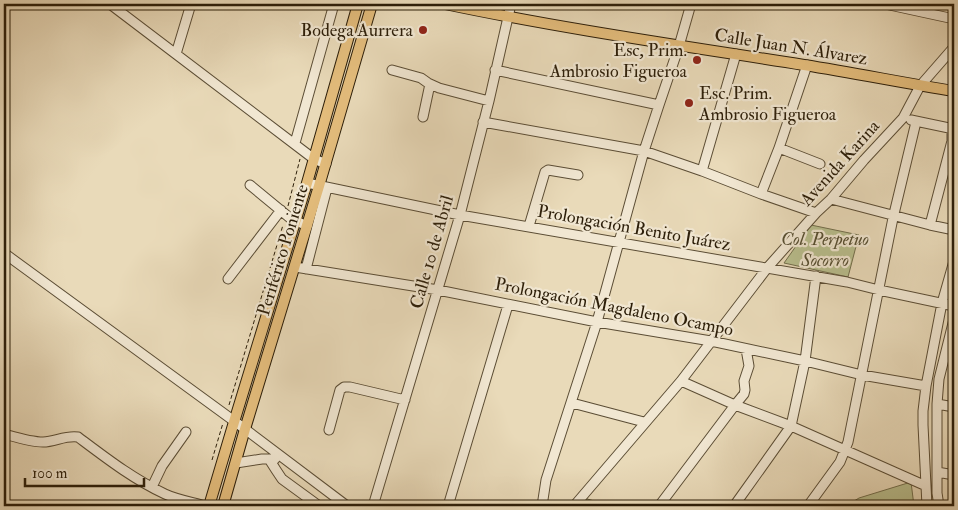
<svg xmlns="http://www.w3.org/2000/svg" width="958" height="510" font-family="'IM FELL Double Pica',serif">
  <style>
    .green { fill: #b9bf8e; stroke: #726e4c }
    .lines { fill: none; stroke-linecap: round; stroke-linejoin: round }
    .minor-casing { stroke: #5b4d35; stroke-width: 11 }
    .major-casing { stroke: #2c1e09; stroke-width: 12 }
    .path { stroke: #2c1e09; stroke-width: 1; stroke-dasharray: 4 2.5; stroke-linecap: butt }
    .minor { stroke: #f1e7d2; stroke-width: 9 }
    .major { stroke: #e4bd7c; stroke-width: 10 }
    .poi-dot { fill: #8f2418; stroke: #f1e7d2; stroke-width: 2 }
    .labels { text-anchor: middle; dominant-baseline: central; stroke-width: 4.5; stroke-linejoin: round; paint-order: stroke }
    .poi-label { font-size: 18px; fill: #2c1e09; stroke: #f1e7d2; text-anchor: end }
    .street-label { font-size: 18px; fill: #2c1e09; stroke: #f1e7d2 }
    .park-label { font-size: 18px; font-style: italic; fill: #564e31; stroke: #f1e7d2 }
  </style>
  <rect width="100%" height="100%" fill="#e9dab9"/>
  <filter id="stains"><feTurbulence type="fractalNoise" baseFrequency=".004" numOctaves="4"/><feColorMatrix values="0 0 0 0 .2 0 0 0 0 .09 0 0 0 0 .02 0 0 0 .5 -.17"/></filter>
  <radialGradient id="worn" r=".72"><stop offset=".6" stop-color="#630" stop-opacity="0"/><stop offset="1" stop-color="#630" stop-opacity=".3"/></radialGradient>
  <path class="green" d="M811 225 859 235 848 277 784 263Z
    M911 482 914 506H846L859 498Z
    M584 498 611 506H577Z"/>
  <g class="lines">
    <defs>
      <path id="minor" d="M110 4 314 159 326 164
        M885 4 954 19
        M176 54 191 4
        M392 70 421 78 428 83 439 88 489 101
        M495 70 659 105
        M423 117 430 84
        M911 120 949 128 952 130V141L930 225
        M483 122 644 151 702 171 761 194 816 213
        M295 143 334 4
        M779 148 820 164
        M702 171 736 54
        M307 183 460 215 847 282 879 290 954 306
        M250 185 290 218 307 226
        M761 194 779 148 807 65
        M831 199 930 225 954 230
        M529 226 545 172 548 170 578 175
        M4 253 245 429 347 506
        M295 267 438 290 597 322 711 341 805 361 862 375 926 386
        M306 269 327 188
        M228 279 281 210
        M681 381 735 405 791 426 926 486
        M572 403 644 422
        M937 404 954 407
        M329 430 340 390 344 387H350L405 400
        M4 434C15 437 31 442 43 442 55 442 65 435 78 437 106 458 133 479 165 494 178 500 192 502 206 506
        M269 459 276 470 282 479 319 506
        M236 463 262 459H275
        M937 472 954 475
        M152 487 162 466 186 432
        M373 506 460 215 489 101 511 4
        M448 506 508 305
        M542 506 546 480 597 322 644 151 659 105 679 46 691 4
        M574 506 681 381 768 267 816 213 831 199 864 160 903 118 920 86 954 47
        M659 506 735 405 744 394 745 390 744 381 749 366 746 349
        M734 506 791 426 805 361 816 276
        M808 506 840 462 848 442 893 218 916 122
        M927 506 923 425V411L926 386 942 303 954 261
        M939 506 937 493V404L939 379 954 319"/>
      <path id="major" d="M445 4C564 29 684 46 804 65 855 73 904 83 954 91
        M209 506 234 422 307 183 358 4
        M223 506 245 429 319 186 372 4"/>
    </defs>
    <use href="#minor" class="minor-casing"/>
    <use href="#major" class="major-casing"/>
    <path class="path" d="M288 206 300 159
      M229 405 283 225
      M212 460 223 423"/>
    <use href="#minor" class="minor"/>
    <use href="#major" class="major"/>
  </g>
  <g class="poi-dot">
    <circle cx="423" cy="30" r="5"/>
    <circle cx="697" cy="60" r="5"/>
    <circle cx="689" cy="103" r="5"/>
  </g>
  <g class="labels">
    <g class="poi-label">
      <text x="413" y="30">Bodega Aurrera</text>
      <text x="687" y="50">Esc, Prim.<tspan x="687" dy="21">Ambrosio Figueroa</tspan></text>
      <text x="699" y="93" text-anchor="start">Esc. Prim.<tspan x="699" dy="21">Ambrosio Figueroa</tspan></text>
    </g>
    <g class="street-label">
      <text transform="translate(791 47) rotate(9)">Calle Juan N. Álvarez</text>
      <text transform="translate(840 163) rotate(-48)">Avenida Karina</text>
      <text transform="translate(634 228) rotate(10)">Prolongación Benito Juárez</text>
      <text transform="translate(283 250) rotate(-73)">Periférico Poniente</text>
      <text transform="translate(432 252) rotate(-74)">Calle 10 de Abril</text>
      <text transform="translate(614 307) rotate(11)">Prolongación Magdaleno Ocampo</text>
    </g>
    <g class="park-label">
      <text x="825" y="239">Col. Perpetuo<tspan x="825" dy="21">Socorro</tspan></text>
    </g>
  </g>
  <rect width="958" height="510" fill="none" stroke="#e9dab9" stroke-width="20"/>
  <rect x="5" y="5" width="948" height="500" fill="none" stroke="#2c1e09" stroke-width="2.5"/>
  <rect x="10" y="10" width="938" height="490" fill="none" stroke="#2c1e09"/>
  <path d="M25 478v8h119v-8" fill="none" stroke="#2c1e09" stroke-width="2.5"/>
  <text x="32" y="478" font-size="15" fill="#2c1e09" stroke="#f1e7d2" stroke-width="4" paint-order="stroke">100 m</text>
  <rect width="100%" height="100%" filter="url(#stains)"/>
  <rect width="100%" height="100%" fill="url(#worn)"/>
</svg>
